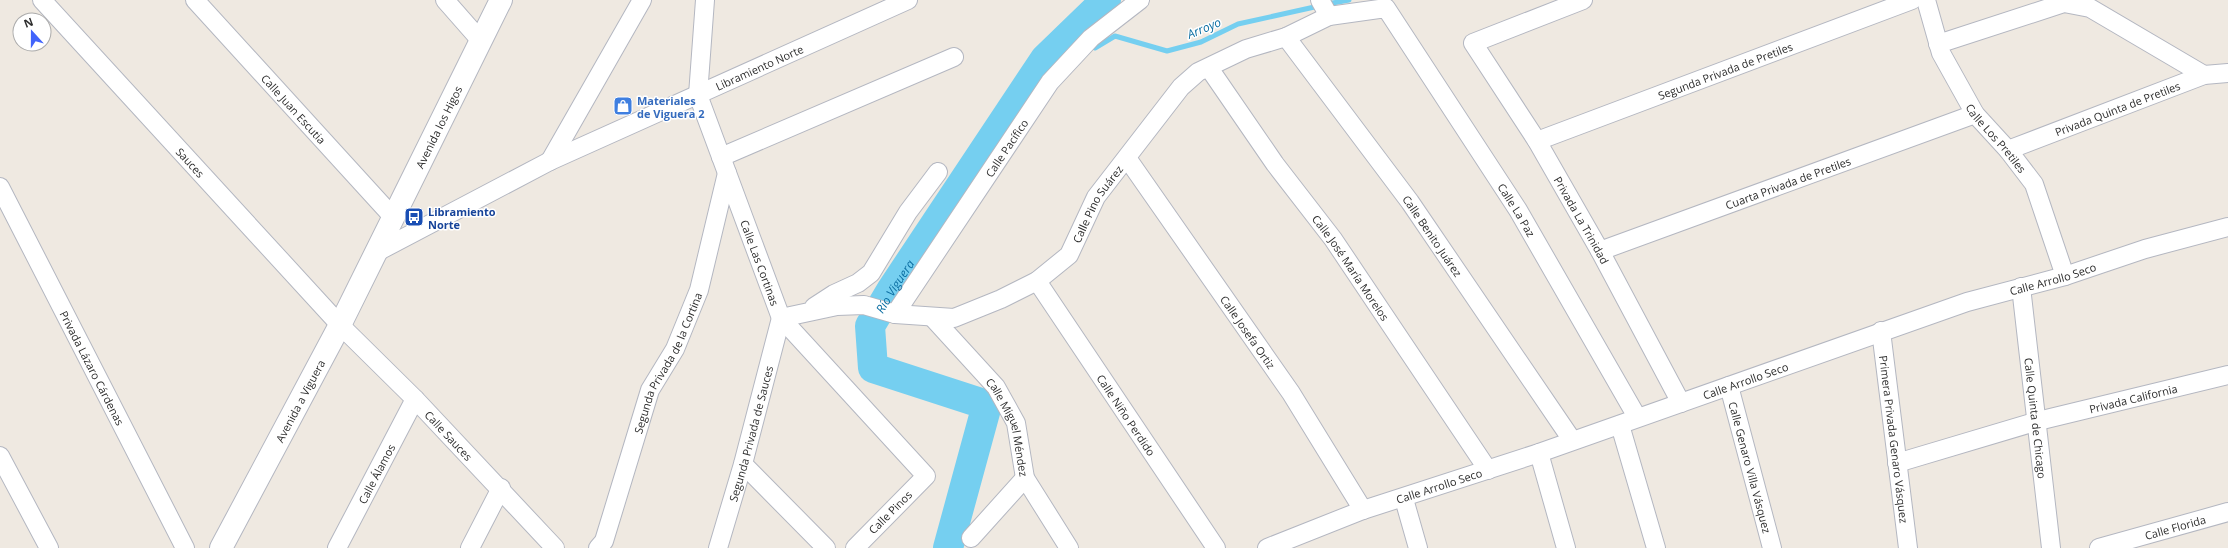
<svg xmlns="http://www.w3.org/2000/svg" width="2228" height="548" font-family="'Open Sans',sans-serif">
  <style>
    .lines { fill: none; stroke-linecap: round; stroke-linejoin: round }
    .stream { stroke: #75cff0; stroke-width: 5 }
    .river { stroke: #75cff0; stroke-width: 30 }
    .minor-casing { stroke: #b4b7c1; stroke-width: 20 }
    .tertiary-casing { stroke: #b4b7c1; stroke-width: 24 }
    .minor { stroke: #fff; stroke-width: 18 }
    .tertiary { stroke: #fff; stroke-width: 22 }
    .labels { text-anchor: middle; dominant-baseline: central; stroke-width: 3; stroke-linejoin: round; paint-order: stroke }
    .street-label { font-size: 11px; fill: #2e2e2e; stroke: #fff }
    .shop-label { font-size: 11px; font-weight: bold; fill: #366cbe; stroke: #fff; text-anchor: start }
    .transit-label { font-size: 11px; font-weight: bold; fill: #164399; stroke: #fff; text-anchor: start }
    .water-label { font-size: 12px; font-style: italic; fill: #0d6fa3; stroke: #fff }
  </style>
  <rect width="100%" height="100%" fill="#efe9e1"/>
  <g class="lines">
    <path class="stream" d="M1327 4 1349 0
      M1074 33 1095 48 1115 36 1167 51 1201 42 1238 24 1319 6"/>
    <path class="river" id="s1" d="M948 548 987 405 873 368 870 326 892 289 1045 59 1106 0"/>
    <defs>
      <g id="minor">
        <path id="s2" d="M42 0 340 325 415 399 555 548"/>
        <path id="s3" d="M195 0 393 217"/>
        <path d="M445 0 481 41"/>
        <path id="s4" d="M705 0 698 95 781 318 926 476 855 548"/>
        <path d="M1320 0 1329 16"/>
        <path id="s5" d="M1583 0 1473 43 1537 141 1600 251 1681 403"/>
        <path id="s6" d="M1926 0 1941 53 1975 114 2008 150 2034 184 2065 276"/>
        <path id="s7" d="M1286 37 1410 202 1572 440"/>
        <path d="M1938 44 2064 3 2090 8 2204 75"/>
        <path id="s8" d="M1209 68 1275 164 1333 239 1488 470"/>
        <path id="s9" d="M1537 141 1912 0"/>
        <path id="s10" d="M2008 150 2204 75 2228 73"/>
        <path d="M721 157 954 57"/>
        <path id="s11" d="M1127 158 1291 393 1363 510"/>
        <path d="M550 161 642 0"/>
        <path id="s12" d="M0 187 185 548"/>
        <path id="s13" d="M1600 251 1975 114"/>
        <path id="s14" d="M375 253 550 161 908 0"/>
        <path id="s15" d="M1037 281 1216 548"/>
        <path id="s16" d="M2021 287 2051 548"/>
        <path d="M814 307 834 294 858 283 871 273 908 212 938 172"/>
        <path id="s17" d="M895 314 1050 82 1091 38 1140 0"/>
        <path id="s18" d="M932 317 996 387 1016 423 1025 478 1069 548"/>
        <path id="s19" d="M1881 331 1908 548"/>
        <path id="s20" d="M1729 386 1772 548"/>
        <path d="M1620 425 1656 548"/>
        <path d="M1539 453 1566 548"/>
        <path d="M0 456 49 548"/>
        <path id="s21" d="M1897 463 2038 421 2228 375"/>
        <path d="M743 464 826 548"/>
        <path d="M1404 499 1418 548"/>
        <path d="M971 538 1025 478"/>
        <path id="s22" d="M337 548 415 399"/>
        <path d="M470 548 501 488"/>
        <path id="s23" d="M598 548 604 541 650 390 675 349 699 290 727 173"/>
        <path id="s24" d="M718 548 743 464 781 318 837 306 864 305 895 314 954 318 1001 299 1037 281 1069 255 1096 197 1181 87 1198 72 1246 49 1286 37 1329 16 1386 8 1518 210 1637 417"/>
        <path id="s25" d="M1267 548 1363 510 1539 453 1967 302 2065 276 2145 249 2228 227"/>
        <path id="s26" d="M2099 548 2228 512"/>
      </g>
      <g id="tertiary">
        <path id="s27" d="M221 548 340 325 501 0"/>
      </g>
    </defs>
    <use href="#minor" class="minor-casing"/>
    <use href="#tertiary" class="tertiary-casing"/>
    <use href="#minor" class="minor"/>
    <use href="#tertiary" class="tertiary"/>
  </g>
  <defs>
    <symbol id="shop-square" viewBox="-11 -11 22 22"><rect x="-9" y="-9" width="18" height="18" rx="4" fill="#3f7fe0" stroke="#fff"/><path d="M-5-2.5h2.3a2.7 3.5 0 0 1 5.4 0H5L5.5 6h-11ZM-1.5-2.5h3a1.5 2.3 0 0 0-3 0Z" fill="#fff"/></symbol>
    <symbol id="bus-square" viewBox="-11 -11 22 22"><rect x="-9" y="-9" width="18" height="18" rx="4" fill="#1a4fb4" stroke="#fff"/><path d="M-5-6H5V4H4V6H2V4H-2V6H-4V4H-5ZM-3.5-4V0h7V-4ZM-3.5 1.2v1.5H-2V1.2ZM2 1.2v1.5H3.5V1.2Z" fill="#fff"/></symbol>
  </defs>
  <g fill-rule="evenodd">
    <use href="#shop-square" x="612" y="95" width="22" height="22"/>
    <use href="#bus-square" x="403" y="206" width="22" height="22"/>
  </g>
  <g class="labels">
    <g class="street-label">
      <text stroke="none"><textPath href="#s14" startOffset="427">Libramiento Norte</textPath></text>
      <text stroke="none"><textPath href="#s9" startOffset="201">Segunda Privada de Pretiles</textPath></text>
      <text stroke="none"><textPath href="#s10" startOffset="117">Privada Quinta de Pretiles</textPath></text>
      <text stroke="none"><textPath href="#s3" startOffset="147">Calle Juan Escutia</textPath></text>
      <text stroke="none"><textPath href="#s27" startOffset="474">Avenida los Higos</textPath></text>
      <text stroke="none"><textPath href="#s6" startOffset="157">Calle Los Pretiles</textPath></text>
      <text stroke="none"><textPath href="#s17" startOffset="200">Calle Pacífico</textPath></text>
      <text stroke="none"><textPath href="#s2" startOffset="220">Sauces</textPath></text>
      <text stroke="none"><textPath href="#s13" startOffset="200">Cuarta Privada de Pretiles</textPath></text>
      <text stroke="none"><textPath href="#s24" startOffset="605">Calle Pino Suárez</textPath></text>
      <text stroke="none"><textPath href="#s24" startOffset="1213">Calle La Paz</textPath></text>
      <text stroke="none"><textPath href="#s5" startOffset="326">Privada La Trinidad</textPath></text>
      <text stroke="none"><textPath href="#s7" startOffset="247">Calle Benito Juárez</textPath></text>
      <text stroke="none"><textPath href="#s4" startOffset="274">Calle Las Cortinas</textPath></text>
      <text stroke="none"><textPath href="#s8" startOffset="245">Calle José María Morelos</textPath></text>
      <text stroke="none"><textPath href="#s25" startOffset="831">Calle Arrollo Seco</textPath></text>
      <text stroke="none"><textPath href="#s11" startOffset="212">Calle Josefa Ortiz</textPath></text>
      <text stroke="none"><textPath href="#s23" startOffset="199">Segunda Privada de la Cortina</textPath></text>
      <text stroke="none"><textPath href="#s12" startOffset="203">Privada Lázaro Cárdenas</textPath></text>
      <text stroke="none"><textPath href="#s25" startOffset="507">Calle Arrollo Seco</textPath></text>
      <text stroke="none"><textPath href="#s21" startOffset="245">Privada California</textPath></text>
      <text stroke="none"><textPath href="#s27" startOffset="167">Avenida a Viguera</textPath></text>
      <text stroke="none"><textPath href="#s15" startOffset="161">Calle Niño Perdido</textPath></text>
      <text stroke="none"><textPath href="#s16" startOffset="132">Calle Quinta de Chicago</textPath></text>
      <text stroke="none"><textPath href="#s18" startOffset="137">Calle Miguel Méndez</textPath></text>
      <text stroke="none"><textPath href="#s24" startOffset="119">Segunda Privada de Sauces</textPath></text>
      <text stroke="none"><textPath href="#s2" startOffset="596">Calle Sauces</textPath></text>
      <text stroke="none"><textPath href="#s19" startOffset="109">Primera Privada Genaro Vásquez</textPath></text>
      <text stroke="none"><textPath href="#s20" startOffset="84">Calle Genaro Villa Vásquez</textPath></text>
      <text stroke="none"><textPath href="#s22" startOffset="84">Calle Álamos</textPath></text>
      <text stroke="none"><textPath href="#s25" startOffset="183">Calle Arrollo Seco</textPath></text>
      <text transform="translate(890 512) rotate(-45)">Calle Pinos</text>
      <text stroke="none"><textPath href="#s26" startOffset="79">Calle Florida</textPath></text>
    </g>
    <g class="shop-label">
      <text x="637" y="100">Materiales<tspan x="637" dy="13">de Viguera 2</tspan></text>
    </g>
    <g class="transit-label">
      <text x="428" y="211">Libramiento<tspan x="428" dy="13">Norte</tspan></text>
    </g>
    <g class="water-label">
      <text transform="translate(1204 28) rotate(-23)">Arroyo</text>
      <text stroke="none"><textPath href="#s1" startOffset="357">Río Viguera</textPath></text>
    </g>
  </g>
  <g transform="translate(32 32) rotate(339)"><circle r="19" fill="#ffffff" stroke="#ababab"/>
  <path d="M0-3L7 15L0 10L-7 15Z" fill="#4264fb"/>
  <text y="-6" font-size="11" font-weight="bold" text-anchor="middle" fill="#2e2e2e">N</text>
  </g>
</svg>
